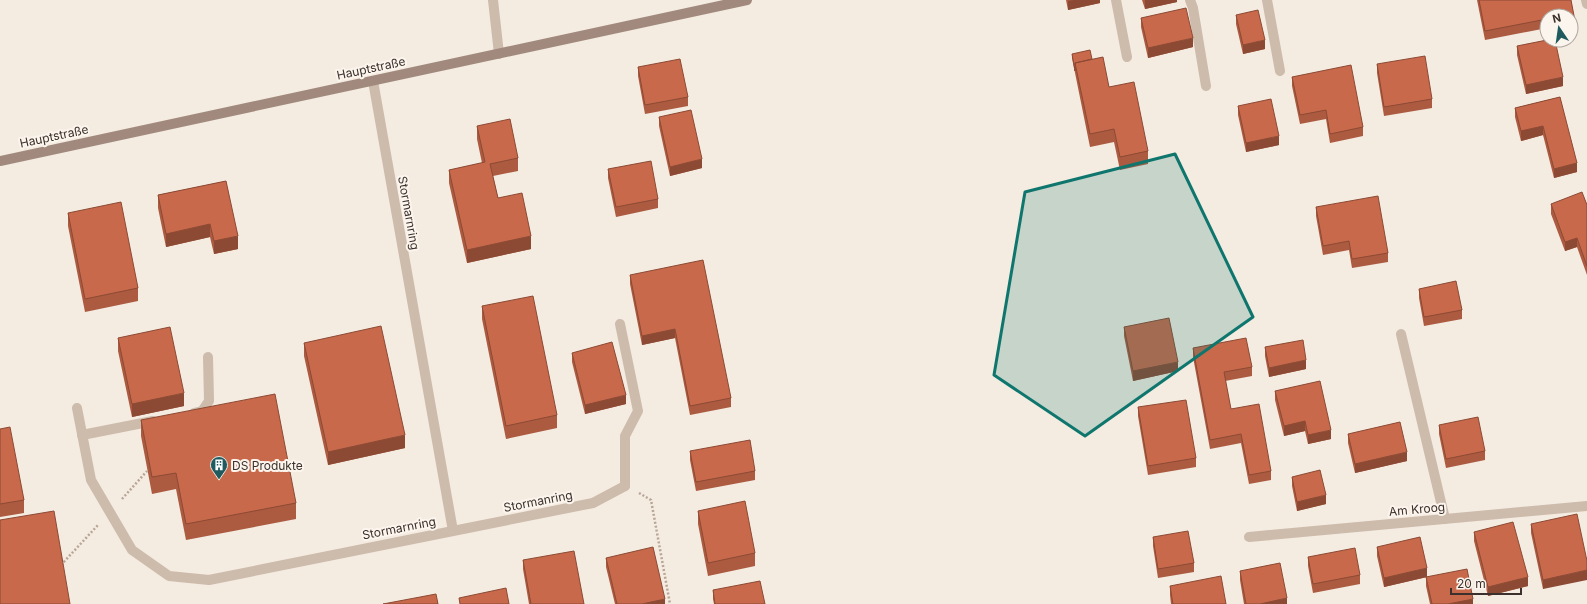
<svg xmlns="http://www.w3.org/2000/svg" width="1587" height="604" font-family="Inter,sans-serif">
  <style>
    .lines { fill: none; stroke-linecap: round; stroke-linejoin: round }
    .path { stroke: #b9a596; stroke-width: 2.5; stroke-dasharray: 2 2; stroke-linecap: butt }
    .lane { stroke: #cdbbac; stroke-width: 10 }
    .street { stroke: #cdbbac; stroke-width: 10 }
    .secondary { stroke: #a18a7d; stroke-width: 10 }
    .wall { fill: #ac5a40 }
    .shaded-wall { fill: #8c4a34 }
    .building { fill: #c8694b; stroke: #8c4a34 }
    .marked { fill: #0f766e; fill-opacity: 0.2; stroke: #0f766e; stroke-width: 3; stroke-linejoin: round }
    .labels { text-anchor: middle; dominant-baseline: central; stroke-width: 4; stroke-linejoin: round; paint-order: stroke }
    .street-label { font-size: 12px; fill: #3b302b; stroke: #fbf5ee }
    .poi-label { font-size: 12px; fill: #3b302b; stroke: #fbf5ee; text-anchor: start }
  </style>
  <rect width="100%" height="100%" fill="#f4ebe1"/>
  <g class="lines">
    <path class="path" d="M639 493 651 500 670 604
      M122 499 147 471
      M61 565 98 525"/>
    <path class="lane" d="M1116 0 1127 57
      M1190 0 1193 8 1206 86
      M1267 0 1280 71
      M620 324 638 411 625 436V486
      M1401 334 1445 519
      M194 413 202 411 209 401 208 357
      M82 435 153 421"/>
    <path class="street" d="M493 0 499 54
      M1586 0 1587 4
      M77 408 91 480 132 550 169 576 209 580 453 531 373 81
      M453 531 593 503 625 486
      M1249 537 1587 506"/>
    <path class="secondary" d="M0 161 747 0"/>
  </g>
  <path class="wall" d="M1066 0H1100V3L1068 10Z
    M1142 0H1177V2L1145 9Z
    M1477 0H1571L1575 21V30L1571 31V16H1547V28L1485 40Z
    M1236 15 1265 49 1243 54 1236 24Z
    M1141 18 1193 47 1148 58 1141 27Z
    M1517 46 1563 86 1526 94 1517 55Z
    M1072 54 1092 59 1148 151V164L1120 170 1114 142 1090 147 1072 58Z
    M1377 64 1432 99V108L1384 116 1377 73Z
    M638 67 688 97V106L645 114 638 76Z
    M1292 77 1363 127V136L1330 143 1326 119 1300 124 1292 86Z
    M1560 97 1577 172 1554 178 1543 135 1521 141 1515 117V108Z
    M1238 106 1279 145 1246 152 1238 115Z
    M659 117 702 168 670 176 659 126Z
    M477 126 518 158V171L493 176 498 198 531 249 467 263 449 183V170L482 163 477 139Z
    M608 169 658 199V208L616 217 608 178Z
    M226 181 238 249 214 254 210 237 166 247 158 208V195Z
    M1551 204 1587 205V275L1577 247 1565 251 1551 214Z
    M1316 207 1388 253V262L1352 268 1349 250 1323 255 1316 216Z
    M68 213 138 288V301L85 312 68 226Z
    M630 275 731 398V407L690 415 675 338 642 345 630 284Z
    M1419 289 1462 310V319L1424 326 1419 298Z
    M482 306 557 415V428L506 439 482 319Z
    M1124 327 1178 371 1133 381 1124 336Z
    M118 338 184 406 132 417 118 351Z
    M304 343 405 448 328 465 304 356Z
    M1265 347 1306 369 1269 377 1265 356Z
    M1193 348 1252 367V376L1225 381 1231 409 1271 471V480L1249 484 1241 443 1210 449 1193 357Z
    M572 353 626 404 585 414 572 362Z
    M1275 391 1331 439 1308 444 1305 431 1284 436 1275 400Z
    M1138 407 1196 458V467L1148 475 1138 416Z
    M141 420 296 503V519L186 540 176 489 152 494 141 436Z
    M1439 425 1485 451V460L1446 468 1439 434Z
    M0 429 24 500V513L0 517Z
    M1348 434 1407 461 1355 473 1348 443Z
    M690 451 755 471V480L696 491 690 460Z
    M1292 477 1326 504 1297 511 1292 486Z
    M698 511 755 553V566L708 576 698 524Z
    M1531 524 1587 561 1543 589 1531 533Z
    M1474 532 1528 586 1488 596 1474 541Z
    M1153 537 1194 563V572L1158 578 1153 546Z
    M1377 547 1427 577 1384 587 1377 556Z
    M1308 557 1360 575V584L1313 593 1308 566Z
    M606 558 665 604H615L606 567Z
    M523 560 584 604H529L523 569Z
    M1240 571 1287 604H1244L1240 580Z
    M1426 577 1473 604H1430L1426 586Z
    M1170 586 1226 604H1171L1170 595Z
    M713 590 765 604H714L713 599Z"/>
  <path class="shaded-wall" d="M1074 0H1100V3L1068 10V1Z
    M1145 0H1177V2L1145 9Z
    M1193 38V47L1148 58V48Z
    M1265 40V49L1243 54V45Z
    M1563 77V86L1526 94V85Z
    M1543 126V135L1521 141V131Z
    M1279 136V145L1246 152V143Z
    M702 159V168L670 176V167Z
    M1577 163V172L1554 178V169Z
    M210 224V237L166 247V234Z
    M238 236V249L214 254V241Z
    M531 236V249L467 263V250Z
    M1577 238V247L1565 251V242Z
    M675 329V338L642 345V336Z
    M1306 360V369L1269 377V368Z
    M1178 362V371L1133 381V371Z
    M184 393V406L132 417V404Z
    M626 395V404L585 414V405Z
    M1305 421V431L1284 436V426Z
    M1331 430V439L1308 444V435Z
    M405 435V448L328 465V452Z
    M1407 452V461L1355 473V464Z
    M1326 495V504L1297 511V502Z
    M1427 568V577L1384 587V578Z
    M1587 570V580L1543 589V580Z
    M1528 577V586L1488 596V587Z
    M1287 598V604H1260Z
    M665 599V604H642Z
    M1473 599V604H1448Z"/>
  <path class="building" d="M1479 0H1571L1575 21 1571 22V16H1547V19L1485 31Z
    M1186 8 1193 38 1148 48 1141 18Z
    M1258 10 1265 40 1243 45 1236 15Z
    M1547 40H1555L1563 77 1526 85 1517 46Z
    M1090 50 1092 59 1075 63V71L1072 54Z
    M1425 56 1432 99 1384 107 1377 64Z
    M1103 57 1109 87 1134 82 1148 151 1120 157 1114 129 1090 134 1075 63Z
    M680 59 688 97 645 105 638 67Z
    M1351 65 1363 127 1330 134 1326 110 1300 115 1292 77Z
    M1560 97 1577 163 1554 169 1543 126 1521 131 1515 108Z
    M1271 99 1279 136 1246 143 1238 106Z
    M691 110 702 159 670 167 659 117Z
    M510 119 518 158 490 164 498 198 522 193 531 236 467 250 449 170 485 162 477 126Z
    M651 161 658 199 616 207 608 169Z
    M226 181 238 236 214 241 210 224 166 234 158 195Z
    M1582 192 1587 205V266L1577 238 1565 242 1551 204Z
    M1378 196 1388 253 1352 259 1349 241 1323 246 1316 207Z
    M121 202 138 288 85 299 68 213Z
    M703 260 731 398 690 406 675 329 642 336 630 275Z
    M1456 281 1462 310 1424 317 1419 289Z
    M533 296 557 415 506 426 482 306Z
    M1169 318 1178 362 1133 371 1124 327Z
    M381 326 405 435 328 452 304 343Z
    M170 327 184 393 132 404 118 338Z
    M1246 338 1252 367 1224 372 1231 409 1259 404 1271 471 1249 475 1241 434 1210 440 1193 348Z
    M1303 340 1306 360 1269 368 1265 347Z
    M612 342 626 395 585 405 572 353Z
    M1320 381 1331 430 1308 435 1305 421 1284 426 1275 391Z
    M275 394 296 503 186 524 176 473 152 477 141 420Z
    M1186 400 1196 458 1148 466 1138 407Z
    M1478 417 1485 451 1446 459 1439 425Z
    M1400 422 1407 452 1355 464 1348 434Z
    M10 427 24 500 0 504V429Z
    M750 440 755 471 696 482 690 451Z
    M1320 470 1326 495 1297 502 1292 477Z
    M745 501 755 553 708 563 698 511Z
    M54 511 70 604H0V520Z
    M1577 514 1587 561V570L1543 580 1531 524Z
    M1513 522 1528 577 1488 587 1474 532Z
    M1188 531 1194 563 1158 569 1153 537Z
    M1420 537 1427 568 1384 578 1377 547Z
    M653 547 665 599 642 604H617L606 558Z
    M1355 548 1360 575 1313 584 1308 557Z
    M574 551 584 604H531L523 560Z
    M1280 563 1287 598 1260 604H1246L1240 571Z
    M1467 569 1473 599 1448 604H1432L1426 577Z
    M1221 576 1226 604H1173L1170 586Z
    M760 581 765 604H715L713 590Z
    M506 588 509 604H460L459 598Z
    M436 594 438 604H383Z"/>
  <path class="marked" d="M1175 154 1253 317 1085 436 994 375 1025 192Z"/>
  <defs>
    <symbol id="building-pin" viewBox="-11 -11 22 30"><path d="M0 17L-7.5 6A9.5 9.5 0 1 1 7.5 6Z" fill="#1f5a5e" stroke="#fbf5ee"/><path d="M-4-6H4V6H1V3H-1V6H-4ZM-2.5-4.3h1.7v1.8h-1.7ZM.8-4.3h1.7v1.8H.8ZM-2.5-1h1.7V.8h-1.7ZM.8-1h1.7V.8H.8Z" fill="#fff"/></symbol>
  </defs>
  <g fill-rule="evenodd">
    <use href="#building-pin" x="209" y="455" width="20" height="27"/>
  </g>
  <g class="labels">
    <g class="street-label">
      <text transform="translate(371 68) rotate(-12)">Hauptstraße</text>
      <text transform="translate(54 136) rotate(-12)">Hauptstraße</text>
      <text transform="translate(409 213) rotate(80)">Stormarnring</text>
      <text transform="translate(538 501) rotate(-11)">Stormanring</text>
      <text transform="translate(1417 509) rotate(-5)">Am Kroog</text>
      <text transform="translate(399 528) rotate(-11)">Stormarnring</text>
    </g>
    <g class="poi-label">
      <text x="232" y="465">DS Produkte</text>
    </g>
  </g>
  <g transform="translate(1559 28) rotate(347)"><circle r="19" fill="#fbf5ee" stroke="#aea6a0"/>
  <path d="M0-3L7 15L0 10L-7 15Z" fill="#1f5a5e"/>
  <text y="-6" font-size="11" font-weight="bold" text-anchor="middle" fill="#3b302b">N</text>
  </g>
  <path d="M1451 588v6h70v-6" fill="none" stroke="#3b302b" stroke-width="2"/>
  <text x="1457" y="588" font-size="12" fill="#3b302b" stroke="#fbf5ee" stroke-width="3" paint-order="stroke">20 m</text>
</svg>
